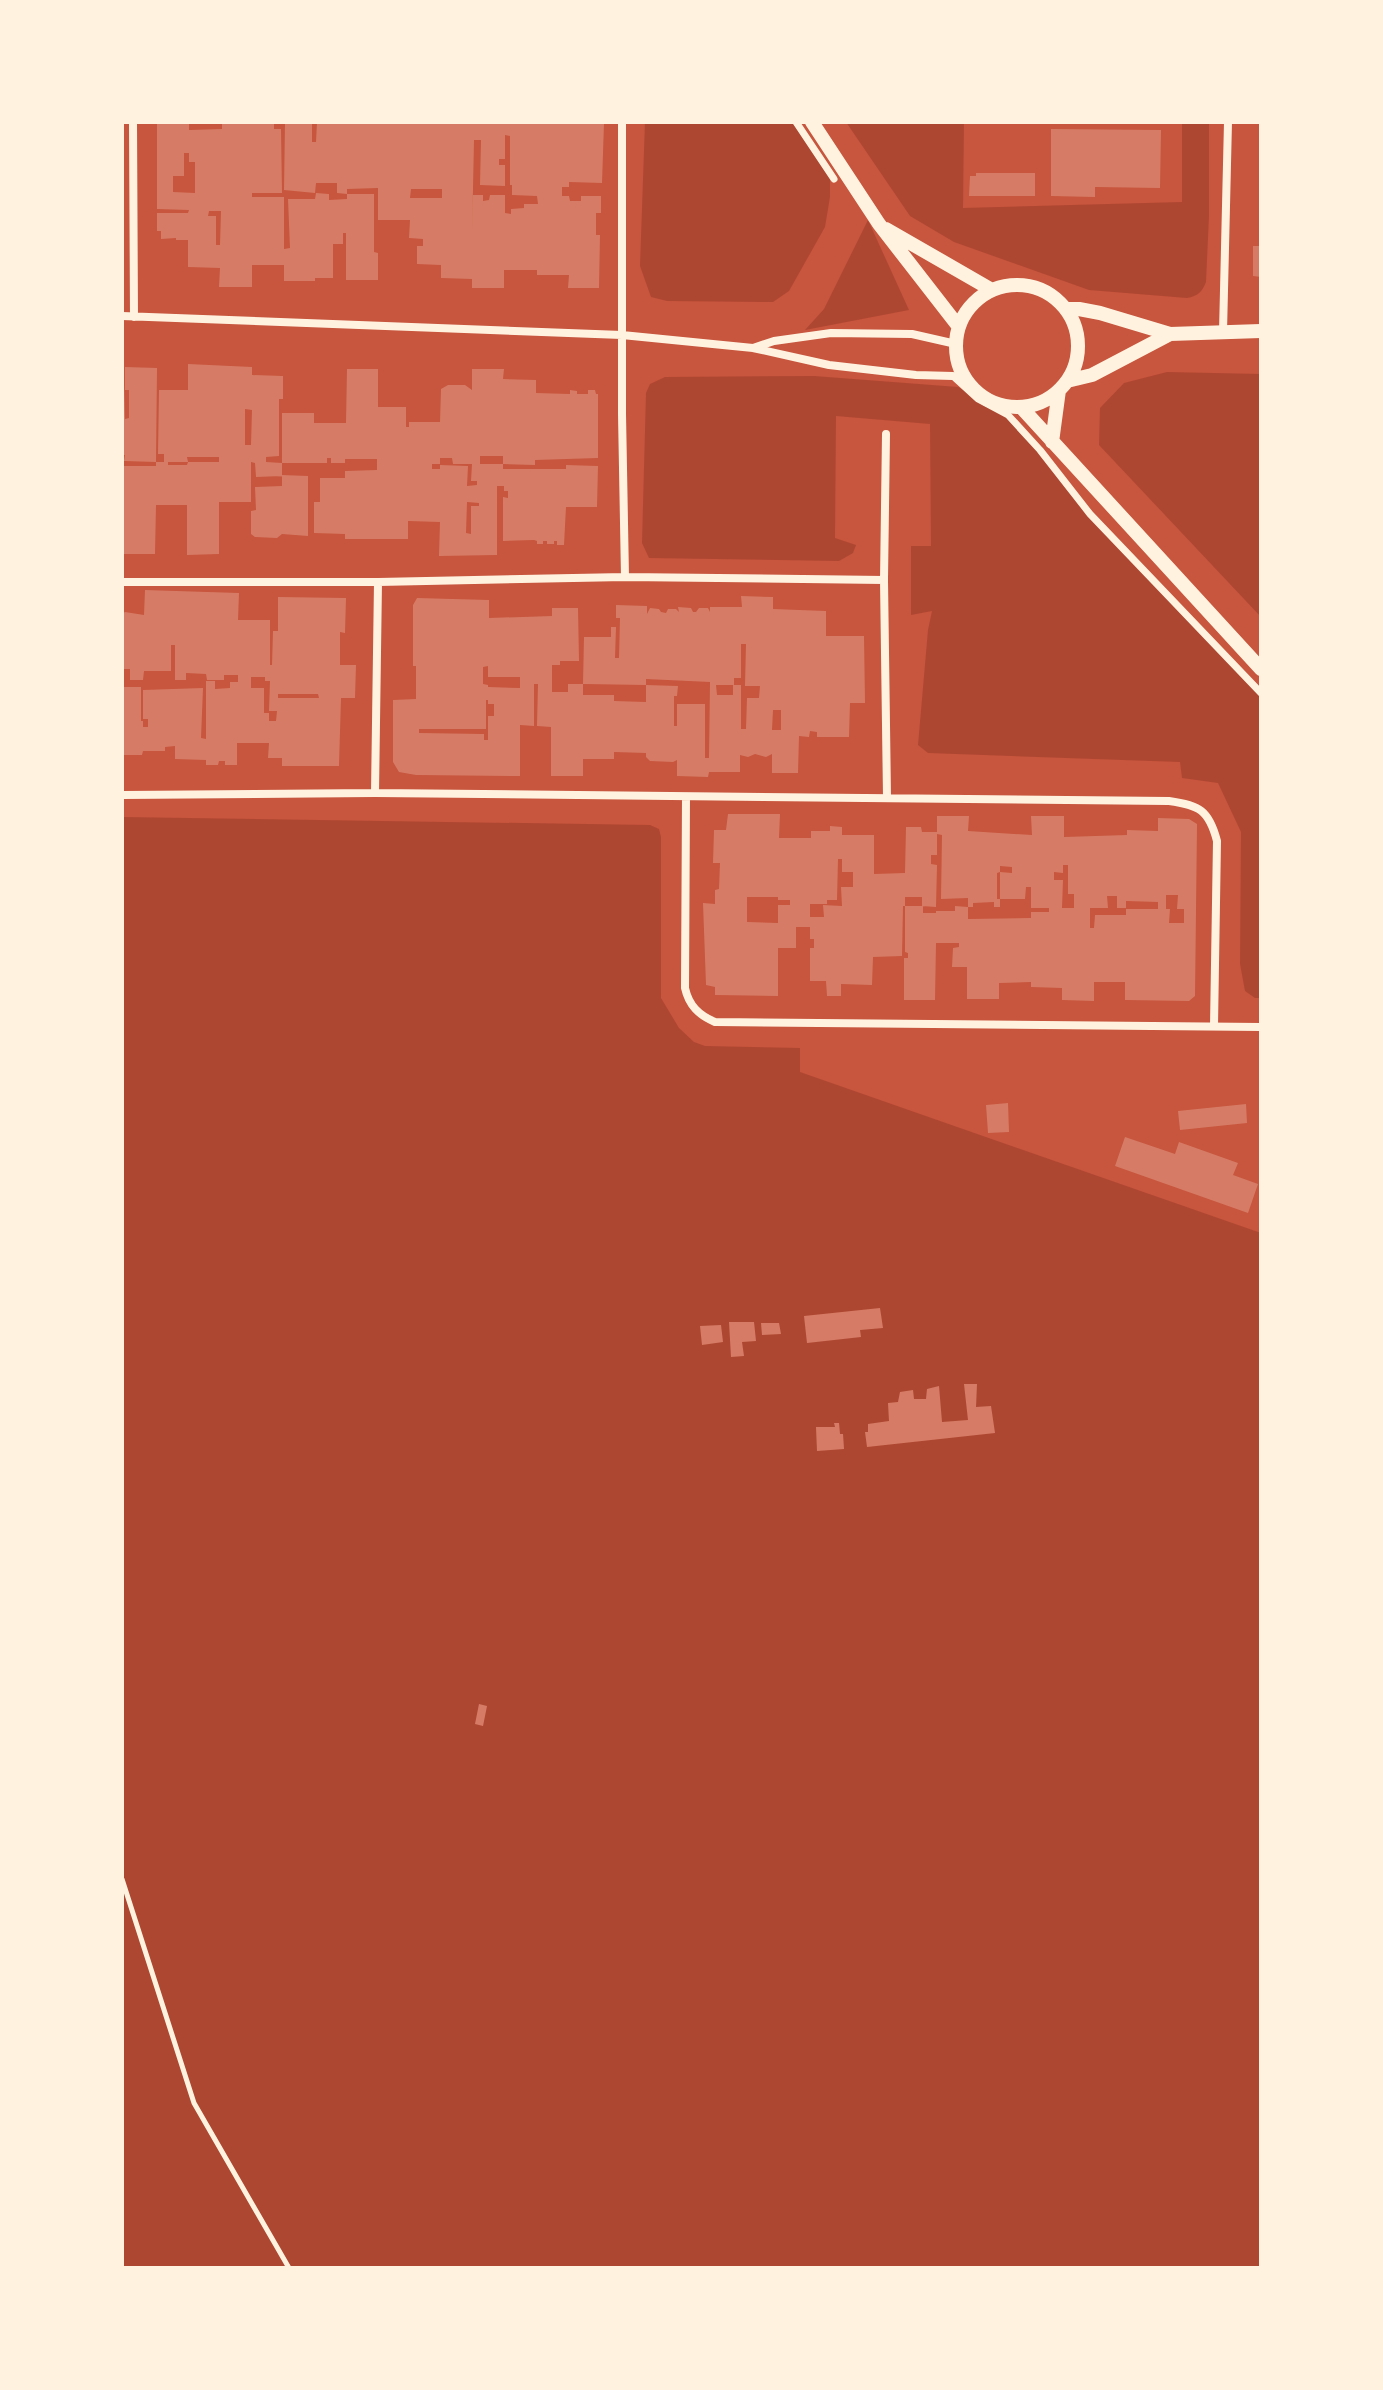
<svg xmlns="http://www.w3.org/2000/svg" width="1383" height="2390" font-family="'Fira Sans',sans-serif">
  <style>
    .green { fill: #ae4732 }
    .building { fill: #d67c66; fill-rule: evenodd }
    .lines { fill: none; stroke-linecap: round; stroke-linejoin: round }
    .path { stroke: #fff3e0; stroke-width: 5 }
    .pedestrian { stroke: #fff3e0; stroke-width: 7 }
    .minor { stroke: #fff3e0; stroke-width: 8 }
    .tertiary { stroke: #fff3e0; stroke-width: 14 }
  </style>
  <rect width="100%" height="100%" fill="#c8553d"/>
  <path class="green" d="M645 122H797L830 173V197L825 227 789 291 773 302 667 301 651 297 640 266Z
    M846 122H964L963 208 1182 202V122H1209V216L1206 282C1202 292 1198 296 1187 298L1089 290 954 242 910 216Z
    M868 220 909 310 805 330 824 309Z
    M1167 372 1261 374V617L1099 445 1100 408 1124 383Z
    M814 376 958 387 1008 415 1090 514 1261 691V998H1255L1245 991 1240 964 1241 832 1218 783 1182 778 1180 762 928 753 918 745 928 630 932 611 911 615V546H931L930 424 836 416 835 538 856 545 853 553 839 561 649 558 642 543 646 393 650 384 665 377Z
    M122 817 650 825 659 829 661 837V998L679 1028 694 1042 705 1046 800 1048V1072L1261 1233V2268H122Z"/>
  <path class="building" d="M157 122H189V130L222 129V122H274V129H281L282 193H252V197H284V249L290 248 288 199H315L316 193 329 194V200L347 199V194H374V252L378 253V280H346V233H343V244H333V278H315V281H284V265H252V287H219L220 268 188 267V240H176V238L161 239V231H157V213H188L189 210 157 209ZM184 153H189V162H195V193L173 192V176H184ZM209 211H221L220 245H216V216H208Z
    M285 122H312V142H316L317 122H474V124H492V122H602L604 123 602 183 569 182V187H562V196H569L570 201H581V196H601V213H596V235H600L599 288H568L569 275H537V270H504V288H472V279L441 278V265L417 264V246H423V239L409 238 410 220H378V188L347 189V194L337 193V183H316L315 193 284 190ZM505 135 510 136V185H512V195L537 196 538 204H524V208L511 209V214L505 213V195H490L489 200 483 201V195H473L472 238 474 140H481L480 185 505 186V165H499V159H505ZM411 189H442V198H410Z
    M1051 129 1161 130 1160 188 1095 187V197L1051 196Z
    M976 173H1035V196H969L970 176H976Z
    M1253 246H1261V277L1253 276Z
    M188 364 252 367V375L283 376V399H279V456L266 457V462L282 463V476L256 477 255 463 251 462V502H219V554L187 555V505H156L155 554H124L122 466H156V462H164V454H158L159 390H188ZM245 409 252 410 251 445H245ZM187 457H219V462H188L187 465H168V462H188Z
    M125 367 157 368 156 462 124 461 125 455H122V383H124L125 419 129 418V390H125Z
    M347 369H378V407H406V427H409V422H440L441 389 448 385H465L472 390V369H504L503 379 536 380V393L570 394V390L577 391V394H588V390H595L596 394H598V458L535 460V465L503 464V456H480V464H503V469H566V465L598 466 597 507H566L564 545H557V541H554V544H547V541H543V544H537V541L534 540 503 541V497L508 498V491H504V486H497V555L439 556 440 522 408 521V539H345V534L314 533V502H320V478H345V471L377 470V459H345V463H331V458H327V463H282V413H314V423H346ZM440 458H452L453 464H472L471 481H477V485L467 486 468 466 440 465V469H432V464H440ZM467 502 479 503V506H471V534L466 533Z
    M282 475 308 476V536L282 534 277 538 255 537 251 534V511L256 510 255 487 282 486Z
    M145 590 239 593 238 620H270V665H272L273 631H278V597L346 598 345 633 340 632V665H356L355 698H341L339 766H282V758H268L269 743H237V765H225V761H219L218 765H206V760L175 759V746L165 747V751H143L142 755H122V687H141V721H143V727H148V719H143V690L203 688 201 738 206 739V681H215V689L230 688V682H238V675H224V680H207L206 674 186 673V680H175V645H171V671H144L143 680H130V669H122V614L125 612 144 615ZM251 677H265V681H270L269 711H277L276 721H269V713H264V688H251ZM278 694H318L319 698H278Z
    M741 596 773 597V609L826 611V636H864L865 703H850L849 737H817V732L810 731 809 737 799 736 798 773H772V754L766 757 755 754 748 757 740 755V772H709L708 777 677 776V760L673 762 650 761 646 757V753L614 752V759H583V776H551V727L537 726 538 684H534V726L520 725V776L416 775 399 772 393 762V700L416 699V666H413V605L417 598 489 600V618L552 616V608H578L579 661H560V665H552V692H568V684H583V695H614V701L646 702V685L678 686 677 696H674V726H677V704H705V758H709L710 682 646 679V685L583 684 584 637H611V627H616L615 658H619L620 618H616V605L647 606V614L650 608 659 609 661 612 666 613 668 609H676L679 612 678 607 691 608 693 612H696L699 608H708L710 612V607H742ZM741 644H746L745 686H760L759 698H747L746 729H741V685H734V678H741ZM488 666V677H520V688L488 687V685L483 684V667ZM716 685H733V695H717ZM486 700H488V704H494V716H488V740H484V734L419 733V729H486ZM773 710H781V730H772Z
    M728 814H780L779 838H811V831H830V826L842 827V835H874V874L905 873 906 827H921L922 832H937V855H931V864L937 865 936 907 922 906V897H905V906H903L902 956 873 957 872 985 841 984V996H827L826 981H810V948H814V939H810V927H796V948H778V996L715 995V987L706 985 703 903 715 904V890L719 889 720 863H713L714 830H726ZM838 859H842V872H853V887H841L842 906 823 905 824 917H810V904H827V900H837ZM747 897H778V900H790V905H778V923L747 922Z
    M937 816H969L968 831 1032 835 1031 816H1064V837L1127 835V830L1158 831V818L1189 819 1197 824 1195 996 1189 1001 1125 1000V982H1094V1001L1062 1000V988L1031 987V982L999 983V999H967V967H952L953 948 959 947V943H936L935 1000H904V958H908V953L905 952V906H923V913H936V911H955V906L968 907V898L941 899 942 835 937 834ZM1063 865H1068V894H1074V908H1062L1063 880H1054V872L1063 873ZM1000 866 1012 867V873L1000 872V899H1025L1026 887H1031V908H1049V912H1031V918L968 919V907H973V903L994 902V907H1000V899H997V873L1000 872ZM1166 895H1178L1177 909H1184V923H1169L1170 909H1166ZM1107 896H1117V908H1126V901L1158 902V909H1126V915H1095L1094 928H1090V908H1108Z
    M1008 1103 1009 1132 988 1133 986 1105Z
    M1246 1104 1247 1123 1180 1130 1178 1111Z
    M1125 1137 1175 1154 1179 1142 1238 1163 1233 1175 1258 1184 1248 1213 1115 1166Z
    M880 1308 883 1328 860 1330 861 1337 807 1343 804 1316Z
    M729 1322H754L756 1341 742 1342 744 1356 731 1357Z
    M761 1323H779L781 1334 762 1335Z
    M721 1325 723 1342 702 1345 700 1326Z
    M964 1384H977L976 1407 991 1406 995 1433 867 1447 865 1432H868V1424L889 1421 888 1403 898 1402 900 1392 913 1390 914 1399H926L927 1389 939 1386 942 1422 968 1420Z
    M834 1423H839L840 1434H843L844 1449 817 1451 816 1427H835Z
    M479 1704 487 1706 483 1726 475 1724Z"/>
  <g class="lines">
    <path class="path" d="M122 1879 194 2103 289 2268"/>
    <path class="pedestrian" d="M796 122 834 179
      M955 378 978 399 1008 415 1040 450 1090 514 1261 693"/>
    <path class="minor" d="M133 122 134 317
      M622 122V414L625 577
      M122 316 622 335 753 348 829 365 916 375 953 376 966 380
      M1223 332 1228 122
      M753 348 774 341 831 333 912 334 956 344
      M886 434 884 580 887 797
      M122 582H378L625 577 884 580
      M375 793 378 582
      M122 795 375 793 1169 801C1199 805 1209 810 1217 841L1214 1026
      M686 797 685 988C689 1006 699 1015 715 1022L1261 1027"/>
    <path class="tertiary" d="M812 122 879 224 959 327
      M886 229 992 290
      M956 346a61 61 0 1 1 122 0a61 61 0 1 1-122 0Z
      M1066 309H1079L1100 313 1170 334 1261 331
      M1067 381 1092 375 1170 334
      M1021 407 1261 669
      M1052 442 1059 390"/>
  </g>
  <rect width="1383" height="2390" fill="none" stroke="#fff3e0" stroke-width="248"/>
</svg>
